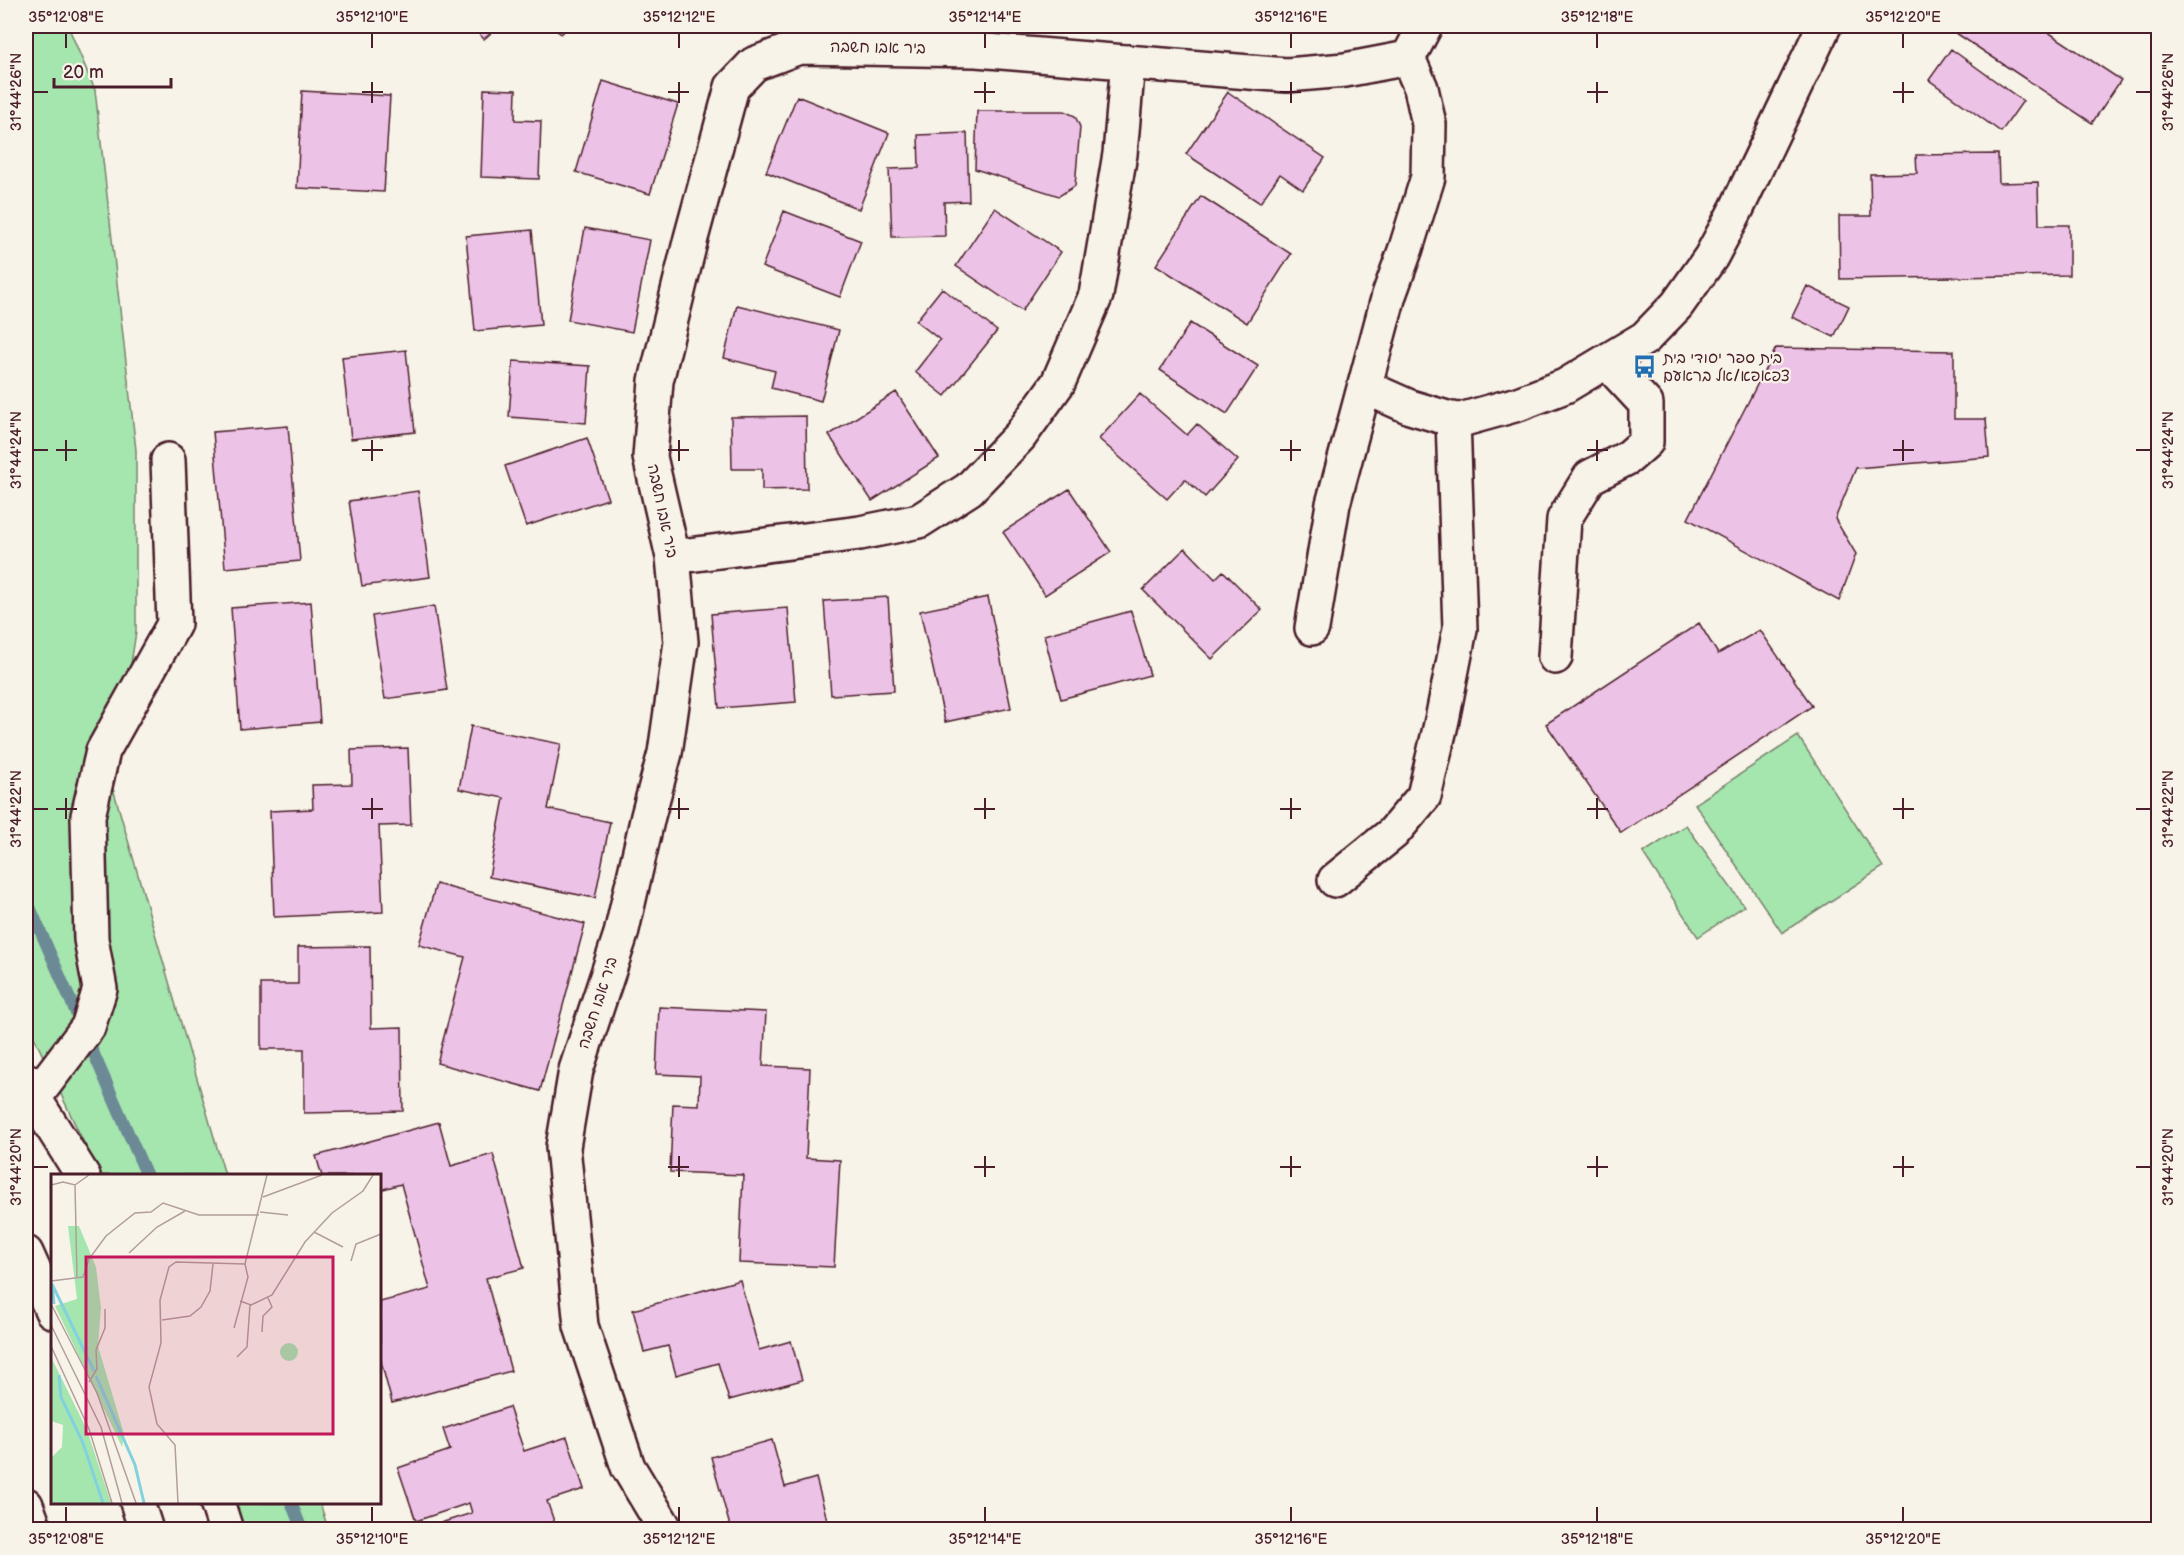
<svg xmlns="http://www.w3.org/2000/svg" width="2184" height="1555" font-family="'Balsamiq Sans','Playpen Sans Hebrew',sans-serif">
  <style>
    .green { fill: #a5e5ae; stroke: #78826c; stroke-width: 1.5 }
    .lines { fill: none; stroke-linecap: round; stroke-linejoin: round }
    .stream { stroke: #6c8a96; stroke-width: 12 }
    .building { fill: #edc2e7; stroke: #4a1f2b; stroke-width: 1.5 }
    .minor-casing { stroke: #4a1f2b; stroke-width: 38 }
    .highway-casing { stroke: #4a1f2b; stroke-width: 38 }
    .minor { stroke: #f7f3e8; stroke-width: 33 }
    .highway { stroke: #f7f3e8; stroke-width: 33 }
    .ticks { fill: none; stroke: #4a1f2b; stroke-width: 2 }
    .labels { text-anchor: middle; dominant-baseline: central; stroke-width: 4.5; stroke-linejoin: round; paint-order: stroke }
    .street-label { font-size: 16px; fill: #4a1f2b; stroke: #f7f3e8 }
    .poi-label { font-size: 16px; fill: #4a1f2b; stroke: #f7f3e8; text-anchor: start }
    .inset-river { fill: none; stroke: #82d1de; stroke-width: 3 }
    .inset-road { fill: none; stroke: #b29e9c; stroke-width: 1.5 }
    .view { fill: #c2185b; fill-opacity: 0.15; stroke: #c2185b; stroke-width: 3 }
    .inset-edge { fill: none; stroke: #4a1f2b; stroke-width: 3 }
    .neatline { fill: none; stroke: #4a1f2b; stroke-width: 2 }
    .ticks-label { font-size: 15px; text-anchor: middle; fill: #4a1f2b }
  </style>
  <rect width="100%" height="100%" fill="#f7f3e8"/>
  <filter id="ink" filterUnits="userSpaceOnUse"><feTurbulence type="fractalNoise" baseFrequency=".0167" numOctaves="2"/><feDisplacementMap in="SourceGraphic" scale="12" xChannelSelector="R" yChannelSelector="G"/><feConvolveMatrix kernelMatrix="1 2 1 2 8 2 1 2 1" color-interpolation-filters="sRGB"/></filter>
  <g filter="url(#ink)">
    <path class="green" d="M26 26H68L95 90 136 450V632L112 785 225 1175H99L26 1020Z
      M1798 736 1883 867 1782 933 1695 804Z
      M1686 825 1744 906 1698 937 1643 853Z
      M231 1503H320L328 1529H241Z"/>
    <g class="lines">
      <path class="stream" d="M26 898 147 1176
        M291 1502 302 1530"/>
    </g>
    <path class="building" d="M471 26H499L484 39Z
      M552 26H570L561 34Z
      M1962 26H2039L2121 80 2092 123 1956 33Z
      M1951 49 2023 101 2001 132 1929 80Z
      M603 81 678 104 650 194 576 172Z
      M484 89 516 90 515 120 541 121 539 179 481 177Z
      M302 91 390 96 384 192 297 188Z
      M1228 92 1325 158 1303 190 1280 174 1260 203 1186 154Z
      M797 96 889 133 859 209 766 172Z
      M977 111H1064L1075 116 1080 127 1075 186 1059 196 975 169Z
      M967 133 969 201 944 202 945 236 892 237 889 169 919 168 918 135Z
      M1998 154 1999 183 2038 182 2039 225H2069V275L1840 279 1839 216H1871L1870 174 1917 173 1916 155Z
      M1201 196 1291 254 1247 323 1156 265Z
      M995 208 1061 252 1022 311 956 266Z
      M784 211 861 241 840 297 762 267Z
      M585 228 650 240 632 332 568 320Z
      M532 230 541 325 475 331 466 236Z
      M1807 286 1849 306 1834 337 1792 317Z
      M942 288 997 331 945 396 915 372 940 340 916 321Z
      M737 305 839 330 821 401 771 388 775 371 724 358Z
      M1190 323 1258 366 1227 414 1160 370Z
      M1776 348 1954 351V419H1986L1989 457 1856 468 1835 519 1856 554 1839 601 1688 519Z
      M406 350 415 432 351 439 342 357Z
      M513 361 590 366 586 423 509 417Z
      M896 392 939 458 872 501 829 435Z
      M1140 394 1187 435 1197 424 1238 460 1205 497 1185 479 1167 499 1099 439Z
      M806 416 807 489 762 490V469H732L731 417Z
      M288 426 300 561 225 568 213 432Z
      M587 438 608 499 526 526 505 466Z
      M1069 489 1111 552 1045 595 1003 532Z
      M418 491 430 577 362 586 349 501Z
      M1185 548 1215 579 1223 571 1262 610 1212 659 1143 590Z
      M888 597 894 691 831 695 824 601Z
      M988 597 1011 708 945 722 920 611Z
      M311 602 320 722 240 729 231 608Z
      M434 606 447 690 385 699 372 616Z
      M788 608 796 702 719 708 711 614Z
      M1131 611 1150 675 1061 699 1044 635Z
      M1699 623 1718 654 1760 630 1812 706 1621 833 1546 724Z
      M471 726 561 744 548 809 610 822 595 898 489 877 504 798 459 789Z
      M408 748 411 825 379 826 383 912 274 917 270 811 313 809 312 785 352 784 351 750Z
      M436 884 585 924 540 1091 437 1063 465 957 419 945Z
      M370 946 371 1028 402 1027 403 1111 304 1113V1049H261V984H298V947Z
      M659 1007 766 1012 763 1066 810 1068 806 1158 840 1160 834 1267 739 1263 743 1175 670 1172 673 1104 699 1105 700 1076 656 1074Z
      M439 1122 451 1166 493 1154 524 1268 486 1278 511 1371 392 1403 380 1358V1302L430 1289 401 1184 380 1190V1176H322L316 1156Z
      M740 1280 759 1350 791 1341 802 1380 729 1400 718 1363 676 1375 668 1346 644 1352 633 1310Z
      M509 1407 524 1451 567 1437 584 1489 547 1501 557 1530H429L428 1527 472 1513 469 1503 416 1521 398 1468 450 1450 443 1429Z
      M772 1440 785 1487 816 1478 828 1523 804 1530H731L711 1457Z"/>
    <g class="lines">
      <defs>
        <path id="minor" d="M1408 58 1425 26
          M1365 387 1410 407 1457 421 1518 404 1565 386 1645 338 1677 305 1711 257 1737 208 1824 26
          M673 557 860 533 919 521 969 489 1020 436 1058 383 1096 295 1120 154 1128 62
          M1312 628 1333 504 1389 295 1406 248 1428 177 1429 124 1421 88 1408 58
          M1555 657 1564 519 1590 477 1629 457 1646 442V404L1607 362
          M1335 880 1393 833 1424 796 1442 720 1460 629 1453 419
          M26 1080 34 1098 83 1176
          M34 1098 88 1027 100 989 91 939 88 816 103 751 174 624 168 460
          M217 1502 226 1530
          M666 1530 628 1467 581 1326 563 1147 576 1070 621 934 648 816 665 753 681 642 673 557 650 457 656 381 691 238 732 87 754 64 799 47 976 50 1287 75 1345 70 1408 58"/>
        <path id="highway" d="M26 1253 52 1311
          M137 1502 146 1530
          M26 1505 35 1530"/>
      </defs>
      <use href="#minor" class="minor-casing"/>
      <use href="#highway" class="highway-casing"/>
      <use href="#minor" class="minor"/>
      <use href="#highway" class="highway"/>
    </g>
  </g>
  <path class="ticks" d="M66 33V48M372 33V48M679 33V48M985 33V48M1291 33V48M1597 33V48M1903 33V48M372 82V103M679 82V103M985 82V103M1291 82V103M1597 82V103M1903 82V103M33 92H48M362 92H383M668 92H689M974 92H995M1280 92H1301M1587 92H1608M1893 92H1914M2136 92H2151M66 440V461M372 440V461M679 440V461M985 440V461M1291 440V461M1597 440V461M1903 440V461M33 450H48M56 450H77M362 450H383M668 450H689M974 450H995M1280 450H1301M1587 450H1608M1893 450H1914M2136 450H2151M66 798V819M372 798V819M679 798V819M985 798V819M1291 798V819M1597 798V819M1903 798V819M33 809H48M56 809H77M362 809H383M668 809H689M974 809H995M1280 809H1301M1587 809H1608M1893 809H1914M2136 809H2151M679 1156V1177M985 1156V1177M1291 1156V1177M1597 1156V1177M1903 1156V1177M33 1167H48M668 1167H689M974 1167H995M1280 1167H1301M1587 1167H1608M1893 1167H1914M2136 1167H2151M66 1507V1522M372 1507V1522M679 1507V1522M985 1507V1522M1291 1507V1522M1597 1507V1522M1903 1507V1522"/>
  <defs>
    <symbol id="bus-bare" viewBox="-9 -9 18 18"><path d="M-5-6H5V4H4V6H2V4H-2V6H-4V4H-5ZM-3.5-4V0h7V-4ZM-3.5 1.2v1.5H-2V1.2ZM2 1.2v1.5H3.5V1.2Z" fill="#1f6fb2" stroke="#f7f3e8" stroke-width="2.5" paint-order="stroke"/></symbol>
  </defs>
  <g fill-rule="evenodd">
    <use href="#bus-bare" x="1628" y="350" width="33" height="33"/>
  </g>
  <g class="labels">
    <g class="street-label">
      <text transform="translate(878 48) rotate(1)">ביר אבו חשבה</text>
      <text transform="translate(662 511) rotate(78)">ביר אבו חשבה</text>
      <text transform="translate(598 1003) rotate(-72)">ביר אבו חשבה</text>
    </g>
    <g class="poi-label">
      <text x="1663" y="358">בית ספר יסודי בית<tspan x="1663" dy="18">צפאפא/אל בראעם</tspan></text>
    </g>
  </g>
  <g transform="translate(51 1174)">
    <rect width="330" height="330" fill="#f7f3e8"/>
    <path d="M17 52H28L45 93 50 134 47 172 73 260 71 273 4 132 26 125ZM229 178a9 9 0 1 1 18 0a9 9 0 1 1-18 0ZM0 183 36 256 60 329H0V284L11 273 12 251 0 247Z" fill="#a5e5ae"/>
    <path class="inset-river" d="M1 110 43 197M1 111 3 130M8 201 10 223 32 269 52 329M45 202 84 291 93 329"/>
    <path class="inset-road" d="M0 11 12 8 24 11 38 1M24 11 26 103M212 23 271 1M209 38 237 41M263 58 292 73M78 79 106 53 134 37M300 87 305 70 330 60M194 90 216 1M0 107 32 103 38 85 55 62 84 39 100 38 112 29 148 41H208M189 127 200 131 221 121 254 68 281 39 312 17 322 1M0 130 46 219 85 329M111 146 139 142 150 133 159 117 162 90M0 151 50 253 71 329M183 154 197 103 194 90M211 158 212 142 221 133 217 124M0 172 38 255 61 329M186 183 196 173 199 131M38 208 46 195 45 176 54 154V135M127 329 124 271 106 250 98 213 110 169 109 126 118 93 125 88 194 90"/>
    <path class="view" d="M35 83H282V260H35Z"/>
    <rect width="330" height="330" class="inset-edge"/>
  </g>
  <rect width="2184" height="1555" fill="none" stroke="#f7f3e8" stroke-width="66"/>
  <path d="M54 78v9h117v-9" fill="none" stroke="#4a1f2b" stroke-width="3"/>
  <text x="63" y="78" font-size="18" fill="#4a1f2b" stroke="#f7f3e8" stroke-width="4.5" paint-order="stroke">20 m</text>
  <rect x="33" y="33" width="2118" height="1489" class="neatline"/>
  <g class="ticks-label">
    <text x="66" y="22">35°12'08"E</text>
    <text x="372" y="22">35°12'10"E</text>
    <text x="679" y="22">35°12'12"E</text>
    <text x="985" y="22">35°12'14"E</text>
    <text x="1291" y="22">35°12'16"E</text>
    <text x="1597" y="22">35°12'18"E</text>
    <text x="1903" y="22">35°12'20"E</text>
    <text transform="translate(16 92) rotate(-90)" y="5">31°44'26"N</text>
    <text transform="translate(2168 92) rotate(-90)" y="5">31°44'26"N</text>
    <text transform="translate(16 450) rotate(-90)" y="5">31°44'24"N</text>
    <text transform="translate(2168 450) rotate(-90)" y="5">31°44'24"N</text>
    <text transform="translate(16 809) rotate(-90)" y="5">31°44'22"N</text>
    <text transform="translate(2168 809) rotate(-90)" y="5">31°44'22"N</text>
    <text transform="translate(16 1167) rotate(-90)" y="5">31°44'20"N</text>
    <text transform="translate(2168 1167) rotate(-90)" y="5">31°44'20"N</text>
    <text x="66" y="1544">35°12'08"E</text>
    <text x="372" y="1544">35°12'10"E</text>
    <text x="679" y="1544">35°12'12"E</text>
    <text x="985" y="1544">35°12'14"E</text>
    <text x="1291" y="1544">35°12'16"E</text>
    <text x="1597" y="1544">35°12'18"E</text>
    <text x="1903" y="1544">35°12'20"E</text>
  </g>
</svg>
